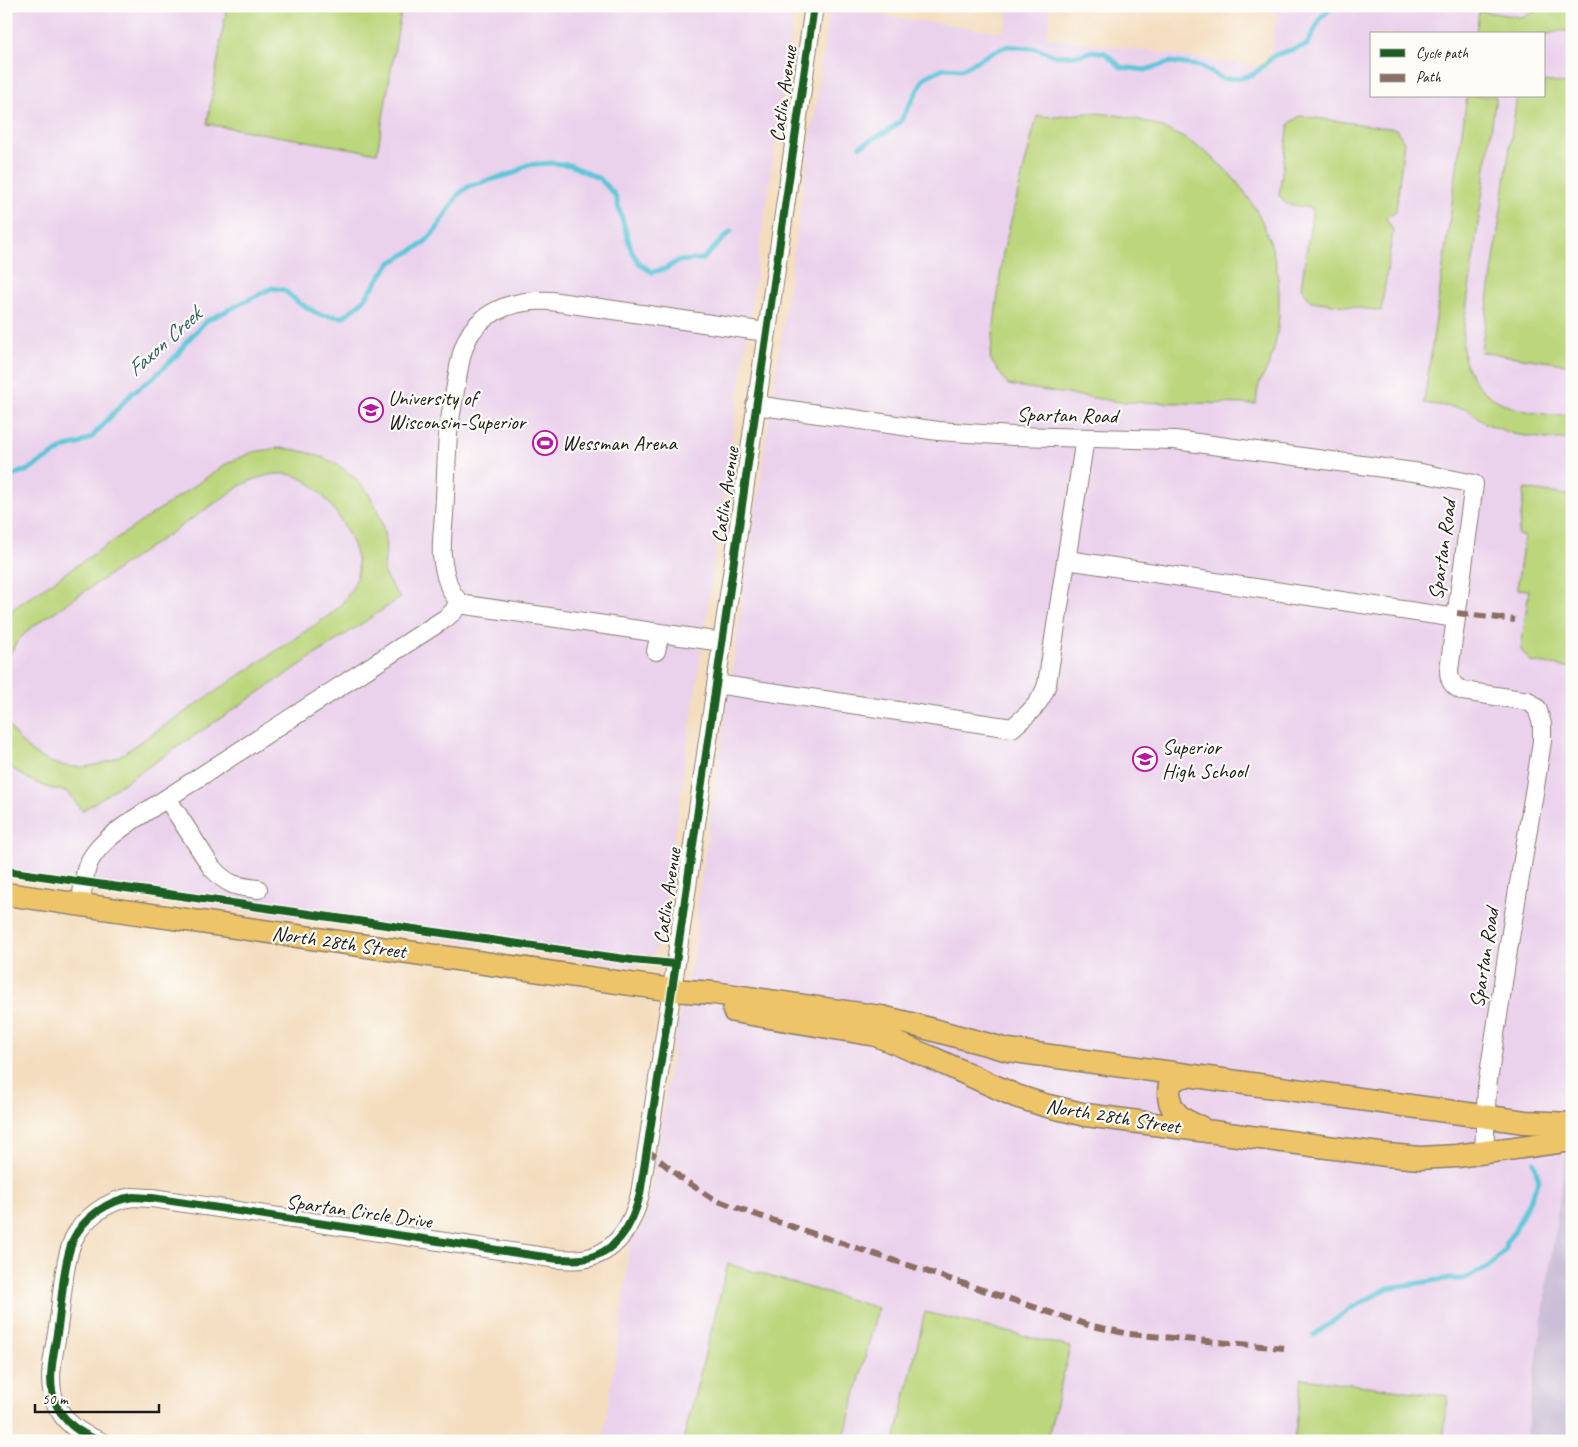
<svg xmlns="http://www.w3.org/2000/svg" width="1578" height="1447" font-family="Caveat,sans-serif">
  <style>
    .built { fill: #ead1ec; fill-rule: evenodd }
    .industrial { fill: #cabfd6 }
    .green { fill: #bbd67b; stroke: #6c794c }
    .lines { fill: none; stroke-linecap: round; stroke-linejoin: round }
    .stream { stroke: #5dc6d8; stroke-width: 5 }
    .minor-casing { stroke: #887c6e; stroke-width: 20 }
    .major-casing { stroke: #887c6e; stroke-width: 25 }
    .minor { stroke: #fff; stroke-width: 18 }
    .major { stroke: #eec469; stroke-width: 22 }
    .quiet { stroke: #8d6e63; stroke-width: 6; stroke-dasharray: 12 6; stroke-linecap: butt }
    .cycleway-casing { stroke: #fdfcf7; stroke-width: 11 }
    .cycleway { stroke: #1b5e20; stroke-width: 8 }
    .labels { text-anchor: middle; dominant-baseline: central; stroke-width: 4.5; stroke-linejoin: round; paint-order: stroke }
    .street-label { font-size: 21px; fill: #1c1c1c; stroke: #fdfcf7 }
    .poi-label { font-size: 21px; fill: #1c1c1c; stroke: #fdfcf7; text-anchor: start }
    .water-label { font-size: 22px; font-style: italic; fill: #366067; stroke: #fdfcf7 }
  </style>
  <rect width="100%" height="100%" fill="#fdfcf7"/>
  <filter id="ink" filterUnits="userSpaceOnUse"><feTurbulence type="fractalNoise" baseFrequency=".02" numOctaves="2"/><feDisplacementMap in="SourceGraphic" scale="10" xChannelSelector="R" yChannelSelector="G"/><feConvolveMatrix kernelMatrix="1 2 1 2 8 2 1 2 1" color-interpolation-filters="sRGB"/></filter>
  <filter id="wash" filterUnits="userSpaceOnUse"><feTurbulence type="fractalNoise" baseFrequency=".0096" numOctaves="4" result="noise"/><feDisplacementMap in="SourceGraphic" scale="20" xChannelSelector="R" yChannelSelector="G"/><feGaussianBlur stdDeviation="1.12" result="paint"/><feColorMatrix in="noise" values="0 0 0 0 0 0 0 0 0 0 0 0 0 0 0 0 0 1.4 0 .05"/><feComposite in="paint" operator="in"/></filter>
  <g filter="url(#wash)">
    <rect width="100%" height="100%" fill="#f4ddbf"/>
    <path class="built" d="M6 6H795L659 941 657 948 651 957 641 965 626 966 6 876Z
      M1009 6H1051L1047 37 1269 68 1278 6H1572V1119L1525 1441H603L624 1300 629 1244 643 1225 649 1209 661 1121 676 1034 696 943 697 912 698 900 830 9 1005 32ZM1372 34H1544V96H1372Z"/>
    <path class="industrial" d="M1572 1152V1441H1525L1566 1153Z"/>
    <path class="green" d="M227 6H402L377 153 207 124Z
      M1560 6H1572V31H1560L1544 35 1476 34 1479 11 1521 17 1545 9Z
      M1544 81 1572 85V365L1481 352 1517 96H1544Z
      M1467 96H1496L1463 332C1458 381 1492 407 1537 413 1548 415 1560 416 1572 413V439H1547L1513 434 1485 423 1467 409 1424 403Z
      M1087 113C1194 113 1282 197 1279 305 1279 323 1277 342 1271 358 1269 367 1264 374 1260 382 1257 389 1257 397 1256 404L1120 402 1008 385 990 359 1003 253 1037 116 1056 117Z
      M1300 116 1396 129 1404 141 1396 211 1386 218 1393 230 1381 311 1311 301 1301 288 1313 208 1286 204 1279 195 1289 124Z
      M279 448C331 451 375 480 384 533 386 542 386 551 385 560 385 564 384 568 384 572 385 578 396 592 400 598L82 811 68 792 49 788 32 781 16 771 6 763V719C27 765 78 780 121 755L331 614C343 604 357 586 358 569 359 541 323 484 296 476 278 470 257 477 240 486L32 627 18 640 6 661V615L17 606 228 463 253 452Z
      M1525 489 1572 496V668L1531 662 1521 650 1529 590 1517 589 1524 537 1518 535Z
      M728 1264 878 1308 843 1441H683Z
      M925 1312 1070 1347 1047 1441H895Z
      M1302 1378 1448 1396 1443 1441H1294Z"/>
    <g class="lines">
      <path class="stream" d="M860 146 888 131 900 122 925 77 944 68 962 69 995 51 1008 46 1038 49 1056 56 1080 55 1093 51 1105 53 1121 67 1145 70 1171 62 1200 66 1223 79 1241 78 1254 74 1275 55 1307 45 1322 16 1334 6
        M6 480 20 472 26 471 66 447 79 444 92 437 132 393 154 377 179 353 186 342 206 321 272 288 284 290 299 303 320 315 343 317 363 301 390 263 423 244 436 230 458 195 469 186 514 173 527 165 552 163 570 165 600 179 615 195 632 252 640 264 652 272 665 269 678 261 703 259 731 231
        M1314 1335 1350 1309 1388 1288 1444 1279H1463L1487 1268 1505 1250 1506 1242 1514 1232 1539 1181 1534 1162"/>
    </g>
  </g>
  <g filter="url(#ink)">
    <g class="lines">
      <defs>
        <path id="minor" d="M755 405 938 431 1013 436 1175 440 1421 473 1474 484 1449 670C1449 680 1452 686 1463 691L1528 701 1537 708 1542 724V741L1535 787 1508 950 1487 1087 1484 1153
          M1067 560 1456 618
          M722 642 466 605C449 600 444 571 442 556 441 542 443 529 444 514 446 488 446 461 448 434 450 418 453 402 456 385 459 367 461 347 472 331 490 307 522 299 551 301L766 332
          M656 651 660 633
          M716 684 1012 728C1027 715 1041 704 1047 684L1085 438
          M167 798 212 868C229 886 235 886 258 889
          M81 905C82 893 83 879 87 867 95 846 116 832 133 820L446 618 454 611 458 602
          M100 1441C79 1433 64 1423 55 1402 46 1379 55 1350 58 1327 62 1300 63 1265 73 1240 83 1218 108 1200 133 1197 139 1197 145 1198 152 1198L558 1259C566 1259 574 1260 582 1259 616 1254 633 1225 640 1194L672 990 814 6"/>
        <path id="major" d="M6 894 672 990 714 993 881 1017 915 1025 1008 1050 1525 1122 1572 1124
          M734 1011 876 1035 932 1058 1016 1096 1044 1105 1086 1115 1387 1155 1420 1158 1457 1156 1572 1140
          M1187 1075 1175 1079 1170 1085C1165 1108 1179 1120 1200 1127"/>
      </defs>
      <use href="#minor" class="minor-casing"/>
      <use href="#major" class="major-casing"/>
      <use href="#minor" class="minor"/>
      <use href="#major" class="major"/>
      <path class="quiet" d="M1457 613 1515 620
        M646 1149 681 1178 713 1199 757 1215 1088 1325 1129 1334 1284 1348"/>
      <defs>
        <path id="cycleway" d="M6 871 632 960 675 964
          M100 1441C79 1433 64 1423 55 1402 46 1379 55 1350 58 1327 62 1300 63 1265 73 1240 83 1218 108 1200 133 1197 139 1197 145 1198 152 1198L558 1259C566 1259 574 1260 582 1259 616 1254 633 1225 640 1194L672 990 814 6"/>
      </defs>
      <use href="#cycleway" class="cycleway-casing"/>
      <use href="#cycleway" class="cycleway"/>
    </g>
  </g>
  <defs>
    <symbol id="university-ring" viewBox="-11 -11 22 22"><circle r="9.5" fill="#fdfcf7" stroke="#b5179e" stroke-width="1.5"/><path d="M0-5L7-2L0 1L-7-2ZM-4 1L0 2.5L4 1V4Q0 6-4 4Z" fill="#b5179e"/></symbol>
    <symbol id="stadium-ring" viewBox="-11 -11 22 22"><circle r="9.5" fill="#fdfcf7" stroke="#b5179e" stroke-width="1.5"/><path d="M0-5a6.5 5 0 1 0 0 10a6.5 5 0 1 0 0-10ZM-3.5-1.8h7v3.6h-7Z" fill="#b5179e"/></symbol>
    <symbol id="school-ring" viewBox="-11 -11 22 22"><circle r="9.5" fill="#fdfcf7" stroke="#b5179e" stroke-width="1.5"/><path d="M0-5L7-2L0 1L-7-2ZM-4 1L0 2.5L4 1V4Q0 6-4 4Z" fill="#b5179e"/></symbol>
  </defs>
  <g fill-rule="evenodd">
    <use href="#university-ring" x="357" y="396" width="28" height="28"/>
    <use href="#stadium-ring" x="531" y="429" width="28" height="28"/>
    <use href="#school-ring" x="1131" y="745" width="28" height="28"/>
  </g>
  <g class="labels">
    <g class="street-label">
      <text transform="translate(783 94) rotate(-82)">Catlin Avenue</text>
      <text transform="translate(1067 415) rotate(1)">Spartan Road</text>
      <text transform="translate(725 495) rotate(-82)">Catlin Avenue</text>
      <text transform="translate(1442 550) rotate(-82)">Spartan Road</text>
      <text transform="translate(667 896) rotate(-82)">Catlin Avenue</text>
      <text transform="translate(339 942) rotate(8)">North 28th Street</text>
      <text transform="translate(1484 958) rotate(-81)">Spartan Road</text>
      <text transform="translate(1113 1116) rotate(9)">North 28th Street</text>
      <text transform="translate(359 1211) rotate(8)">Spartan Circle Drive</text>
    </g>
    <g class="poi-label">
      <text x="388" y="398">University of<tspan x="388" dy="24">Wisconsin-Superior</tspan></text>
      <text x="562" y="443">Wessman Arena</text>
      <text x="1162" y="747">Superior<tspan x="1162" dy="24">High School</tspan></text>
    </g>
    <g class="water-label">
      <text transform="translate(164 342) rotate(-42)">Faxon Creek</text>
    </g>
  </g>
  <rect width="1578" height="1447" fill="none" stroke="#fdfcf7" stroke-width="25"/>
  <rect x="1370" y="32" width="175" height="65" fill="#fdfcf7" stroke="#a3a29f"/>
  <rect x="1380" y="49" width="25" height="8" fill="#1b5e20" stroke="#a3a29f"/>
  <text x="1416" y="58" font-size="15" fill="#1c1c1c">Cycle path</text>
  <rect x="1380" y="74" width="25" height="8" fill="#8d6e63" stroke="#a3a29f"/>
  <text x="1416" y="82" font-size="15" fill="#1c1c1c">Path</text>
  <path d="M35 1404v8h124v-8" fill="none" stroke="#1c1c1c" stroke-width="2.5"/>
  <text x="42" y="1404" font-size="15" fill="#1c1c1c" stroke="#fdfcf7" stroke-width="4" paint-order="stroke">50 m</text>
</svg>
